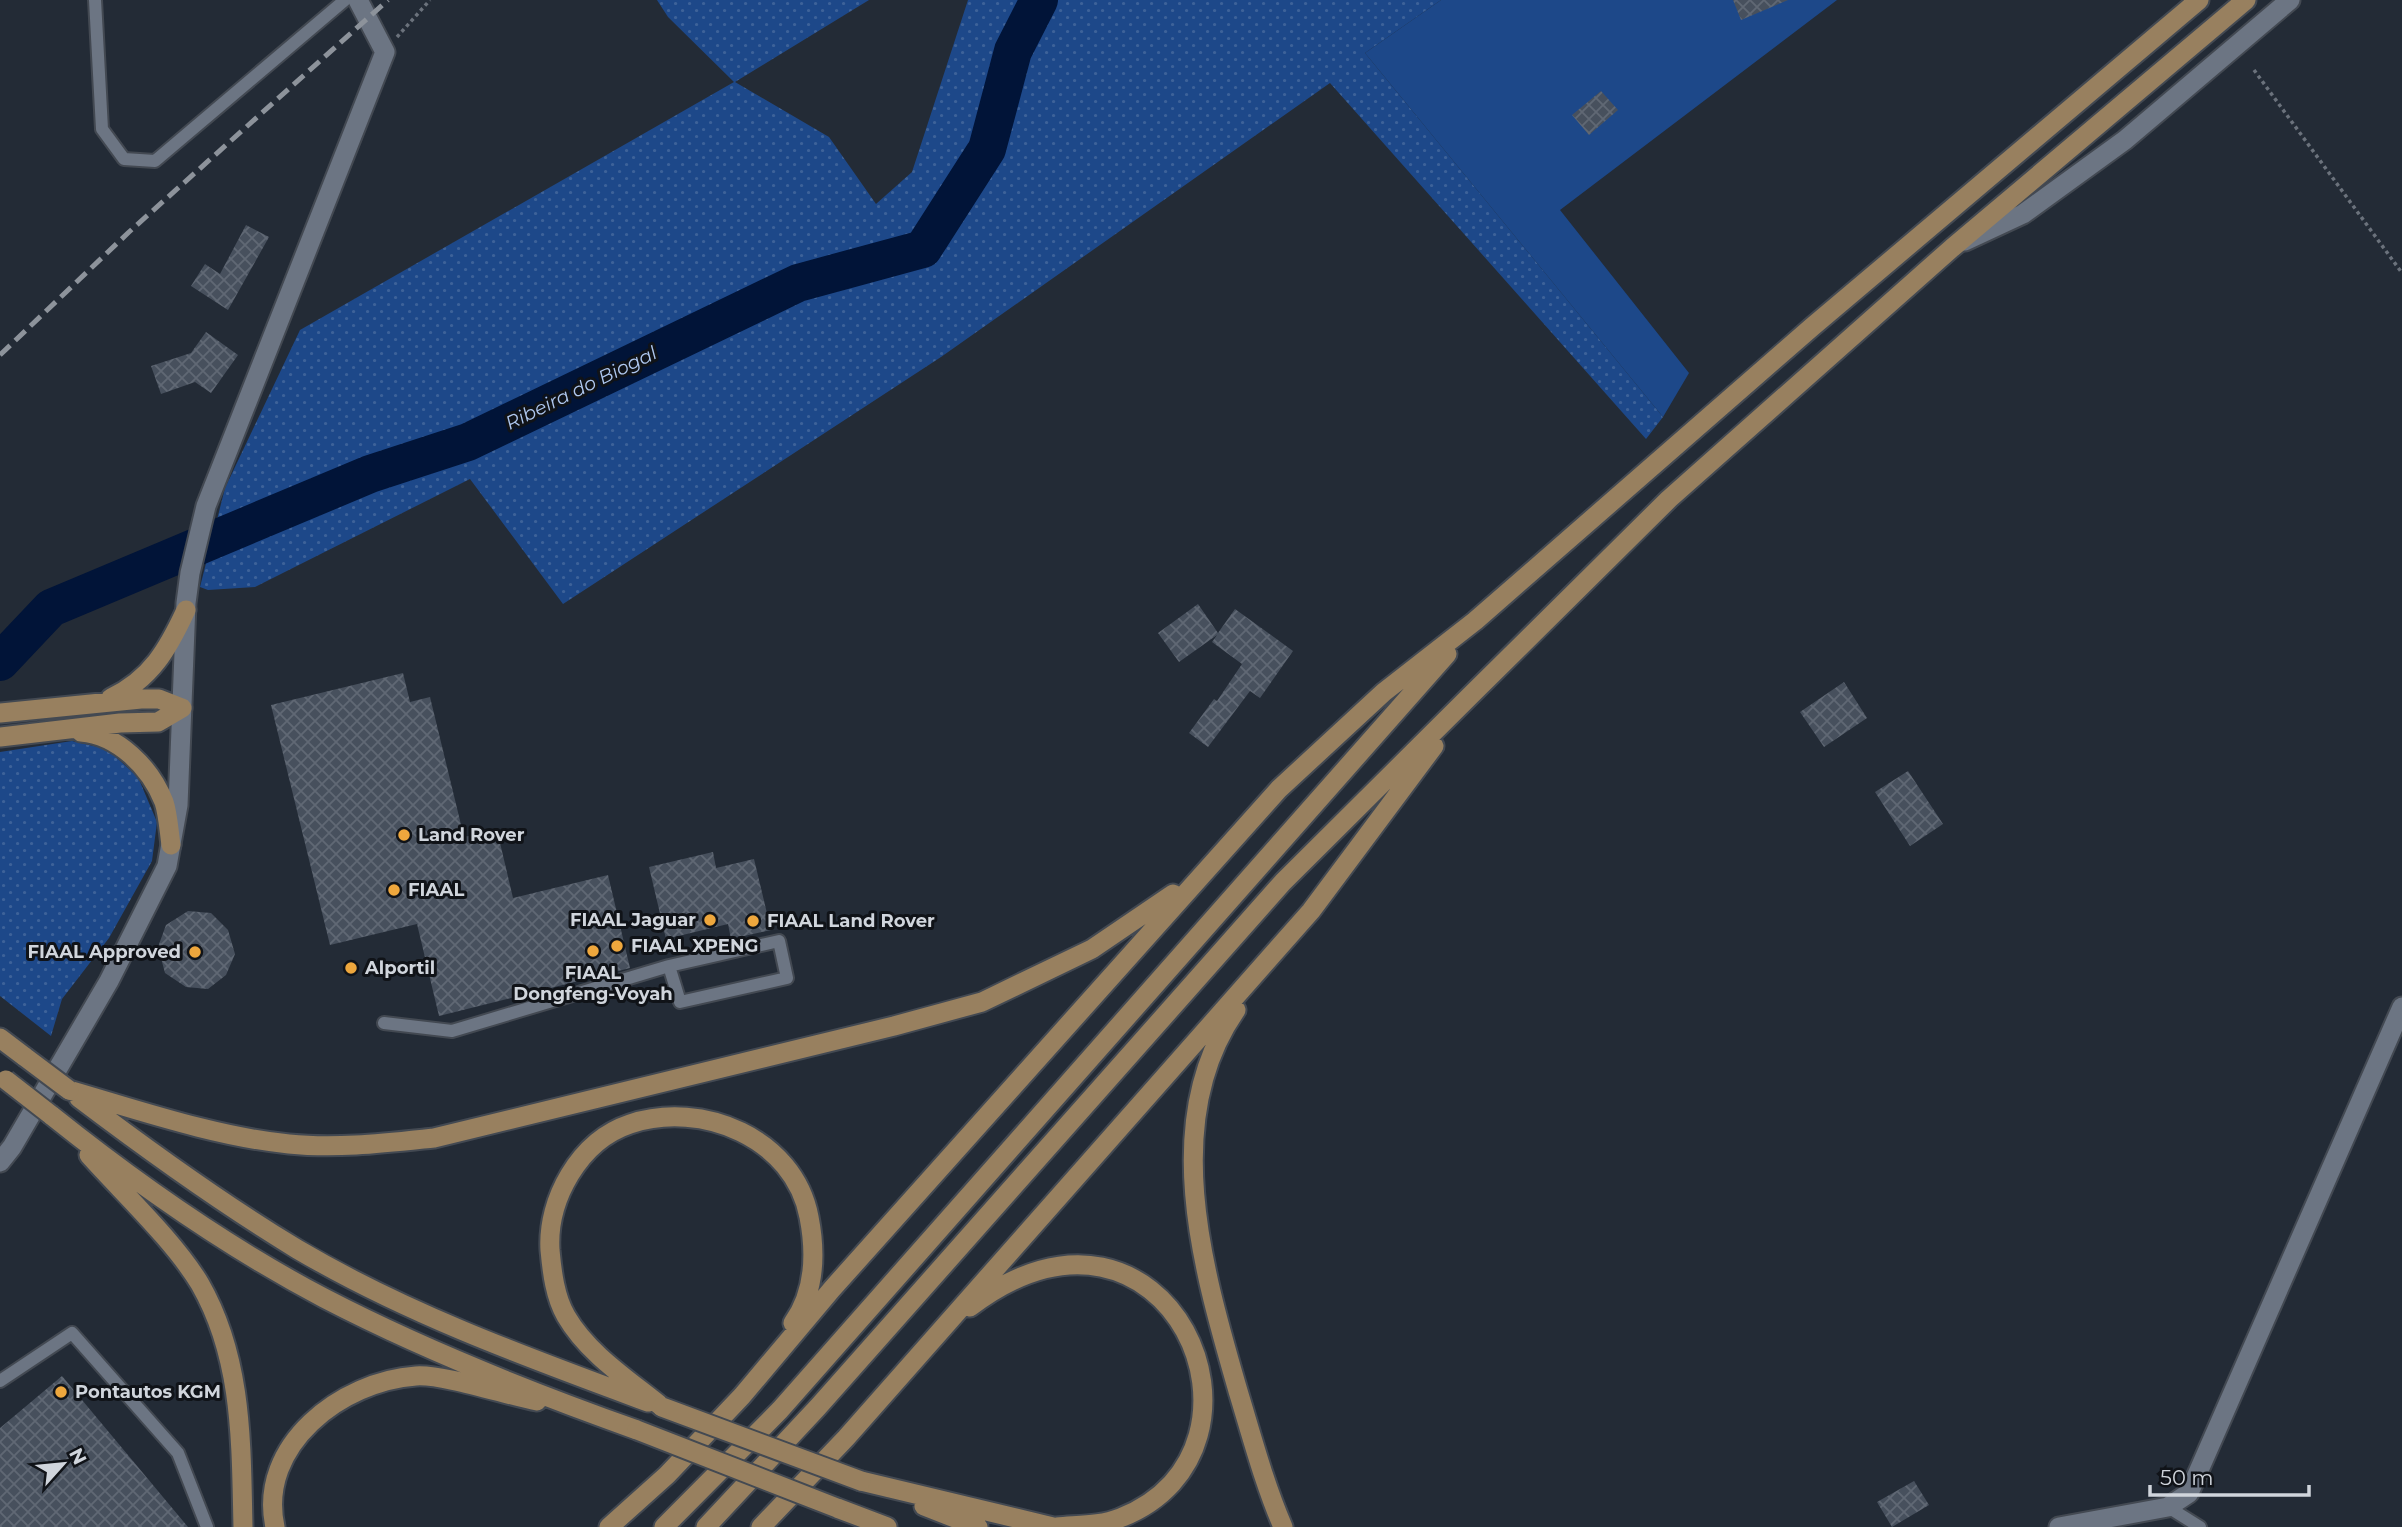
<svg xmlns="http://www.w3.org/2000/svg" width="2402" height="1527" font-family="Montserrat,sans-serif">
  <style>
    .grass { fill: url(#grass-dots) }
    .garden { fill: #1d4889 }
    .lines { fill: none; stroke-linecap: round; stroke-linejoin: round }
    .river { stroke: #011438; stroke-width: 38 }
    .building { fill: url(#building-cross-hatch) }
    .service-casing { stroke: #434952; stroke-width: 16 }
    .minor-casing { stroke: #434952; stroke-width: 23 }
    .primary-casing { stroke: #434952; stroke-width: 23 }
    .path { stroke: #6b727c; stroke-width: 3.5; stroke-dasharray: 3.5 3.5; stroke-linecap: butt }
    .service { stroke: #6c7583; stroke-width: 12 }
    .minor { stroke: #6c7583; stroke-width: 19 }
    .primary { stroke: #98805f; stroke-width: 19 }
    .rail { stroke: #8d939b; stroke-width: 5; stroke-dasharray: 14 7; stroke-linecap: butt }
    .primary-bridge-casing { stroke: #434952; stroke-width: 23; stroke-linecap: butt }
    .primary-bridge { stroke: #98805f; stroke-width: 19 }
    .poi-dot { fill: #eea73d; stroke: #101318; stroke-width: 2.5 }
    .labels { text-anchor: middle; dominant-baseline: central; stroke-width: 6; stroke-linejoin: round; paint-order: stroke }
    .poi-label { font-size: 18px; font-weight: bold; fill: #d0d5dc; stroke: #101318; text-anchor: start }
    .water-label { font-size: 19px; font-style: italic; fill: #afc8f0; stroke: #101318 }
  </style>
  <defs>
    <pattern id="grass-dots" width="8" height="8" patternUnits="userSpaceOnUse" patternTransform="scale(1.75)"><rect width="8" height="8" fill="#1d4889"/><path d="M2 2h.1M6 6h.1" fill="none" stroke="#3d6299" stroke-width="1.8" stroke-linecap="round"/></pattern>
    <pattern id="building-cross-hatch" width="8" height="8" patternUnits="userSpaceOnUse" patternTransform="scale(1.75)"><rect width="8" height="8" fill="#47505d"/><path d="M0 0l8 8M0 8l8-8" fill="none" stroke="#606874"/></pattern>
  </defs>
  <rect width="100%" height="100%" fill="#232b36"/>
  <path class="grass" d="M657 0H869L735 82 829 137 876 204 912 172 968 0H1441L1365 53 1663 417 1646 439 1330 83 941 357 563 604 470 479 255 587 208 590 200 587 225 488 300 330 734 82 668 17Z
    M72 741 107 749 138 777 157 822 152 861 109 938 62 999 51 1036 0 996V752Z"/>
  <path class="garden" d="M1441 0H1837L1560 210 1689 373 1663 417 1365 53Z"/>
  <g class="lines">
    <path class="river" d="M0 662 51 608 370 474 468 442 798 283 923 249 987 149 1013 51 1039 0"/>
  </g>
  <path class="building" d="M1733 0H1788L1741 20Z
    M1601 91 1618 110 1589 135 1572 115Z
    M246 225 269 237 228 310 191 286 205 264 220 274Z
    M206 332 238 355 211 393 195 382 161 394 151 366 191 353Z
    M1198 604 1218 633 1235 609 1293 651 1260 698 1250 691 1208 747 1189 733 1214 699 1217 701 1242 664 1212 642 1217 635 1179 662 1158 633Z
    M403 673 410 702 430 697 464 837 497 830 513 898 608 875 630 968 439 1016 417 924 330 945 271 705Z
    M1844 682 1867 718 1824 747 1800 712Z
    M1908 771 1943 824 1910 846 1875 792Z
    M713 852 716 868 754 859 771 930 731 939 728 924 666 939 649 867Z
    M188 911 211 913 228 930 235 954 226 975 208 989 186 987 165 973 158 947 166 925Z
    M62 1376 188 1527H0V1428Z
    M1914 1481 1929 1505 1892 1527 1877 1502Z"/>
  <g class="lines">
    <defs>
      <path id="service" d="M95 0 102 129 124 159 155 161 345 0
        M384 1023 452 1031 669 966 779 941 787 978 680 1002 669 966
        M0 1381 72 1333 178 1453 207 1527
        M2168 1507 2200 1527"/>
      <path id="minor" d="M1965 241 2023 214 2125 140 2290 0
        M0 1162 12 1147 109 981 167 866 178 805 186 603 190 573 206 506 385 52 358 0
        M2059 1527 2168 1507 2189 1493 2402 1007"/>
      <path id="primary" d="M111 698C151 679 168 649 186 610
        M0 713 141 699H159L182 708
        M81 732C118 735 150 767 164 802 168 814 169 831 171 845
        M0 737 120 723 158 722 182 708
        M1236 1010C1158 1121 1204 1273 1238 1391 1252 1437 1264 1483 1283 1527
        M0 1038 25 1057
        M69 1090C138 1110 217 1137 289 1144 337 1149 386 1143 434 1138L894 1026 982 1002 1092 949 1173 894
        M79 1098C149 1151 221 1203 297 1249 407 1314 529 1358 648 1402
        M51 1115C136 1183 227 1247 324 1298 424 1350 530 1392 637 1430
        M89 1155C123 1193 175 1242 200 1284 243 1359 241 1444 243 1527
        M970 1307C1168 1157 1295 1450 1120 1518 1101 1526 1076 1525 1057 1527
        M662 1407C629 1380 588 1354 566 1316 555 1297 552 1272 550 1250 547 1200 579 1141 630 1124 702 1100 794 1138 809 1217 816 1253 815 1292 793 1323
        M861 1481 1053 1527
        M924 1506 978 1527
        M837 1508 887 1527
        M275 1527C257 1445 342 1381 416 1376 443 1374 506 1395 537 1401
        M609 1527 667 1475 742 1396 832 1289 1279 789 1384 692 1475 621 1812 327 2199 0
        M664 1527 780 1410 1447 654
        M706 1527 818 1407 1283 882 1474 692 1669 499 1952 248 2246 0
        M761 1527 846 1438 1311 911 1434 746"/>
    </defs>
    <use href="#service" class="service-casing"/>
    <use href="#minor" class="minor-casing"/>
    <use href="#primary" class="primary-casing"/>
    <path class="path" d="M397 37 430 0
      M2254 70 2402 273"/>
    <use href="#service" class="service"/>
    <use href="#minor" class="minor"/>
    <use href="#primary" class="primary"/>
    <path class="rail" d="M0 355 129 232 388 0"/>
    <defs>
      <path id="primary-bridge" d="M25 1057 69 1090
        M6 1080 51 1115
        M662 1407 861 1481
        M637 1430 837 1508"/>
    </defs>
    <use href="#primary-bridge" class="primary-bridge-casing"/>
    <use href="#primary-bridge" class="primary-bridge"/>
  </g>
  <g class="poi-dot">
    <circle cx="404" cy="835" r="7"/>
    <circle cx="394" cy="890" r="7"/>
    <circle cx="710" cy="920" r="7"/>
    <circle cx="753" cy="921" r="7"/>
    <circle cx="617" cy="946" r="7"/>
    <circle cx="593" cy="951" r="7"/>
    <circle cx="195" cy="952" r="7"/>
    <circle cx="351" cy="968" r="7"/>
    <circle cx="61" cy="1392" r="7"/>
  </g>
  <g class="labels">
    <g class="poi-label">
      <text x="418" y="835">Land Rover</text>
      <text x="408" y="890">FIAAL</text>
      <text x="696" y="920" text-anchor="end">FIAAL Jaguar</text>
      <text x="767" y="921">FIAAL Land Rover</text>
      <text x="631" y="946">FIAAL XPENG</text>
      <text x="181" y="952" text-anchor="end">FIAAL Approved</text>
      <text x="365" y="968">Alportil</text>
      <text x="593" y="973" text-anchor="middle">FIAAL<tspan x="593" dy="21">Dongfeng-Voyah</tspan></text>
      <text x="75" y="1392">Pontautos KGM</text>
    </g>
    <g class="water-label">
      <text transform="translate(581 388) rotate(-26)">Ribeira do Biogal</text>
    </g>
  </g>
  <g transform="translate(63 1464) rotate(63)" stroke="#101318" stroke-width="5" paint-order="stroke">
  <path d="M0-5L12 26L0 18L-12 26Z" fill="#d0d5dc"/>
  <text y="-10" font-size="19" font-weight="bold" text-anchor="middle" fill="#d0d5dc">N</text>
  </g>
  <path d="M2150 1485v10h159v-10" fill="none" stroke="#d0d5dc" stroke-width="3.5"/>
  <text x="2160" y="1485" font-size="21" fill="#d0d5dc" stroke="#101318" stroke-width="5" paint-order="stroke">50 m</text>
</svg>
